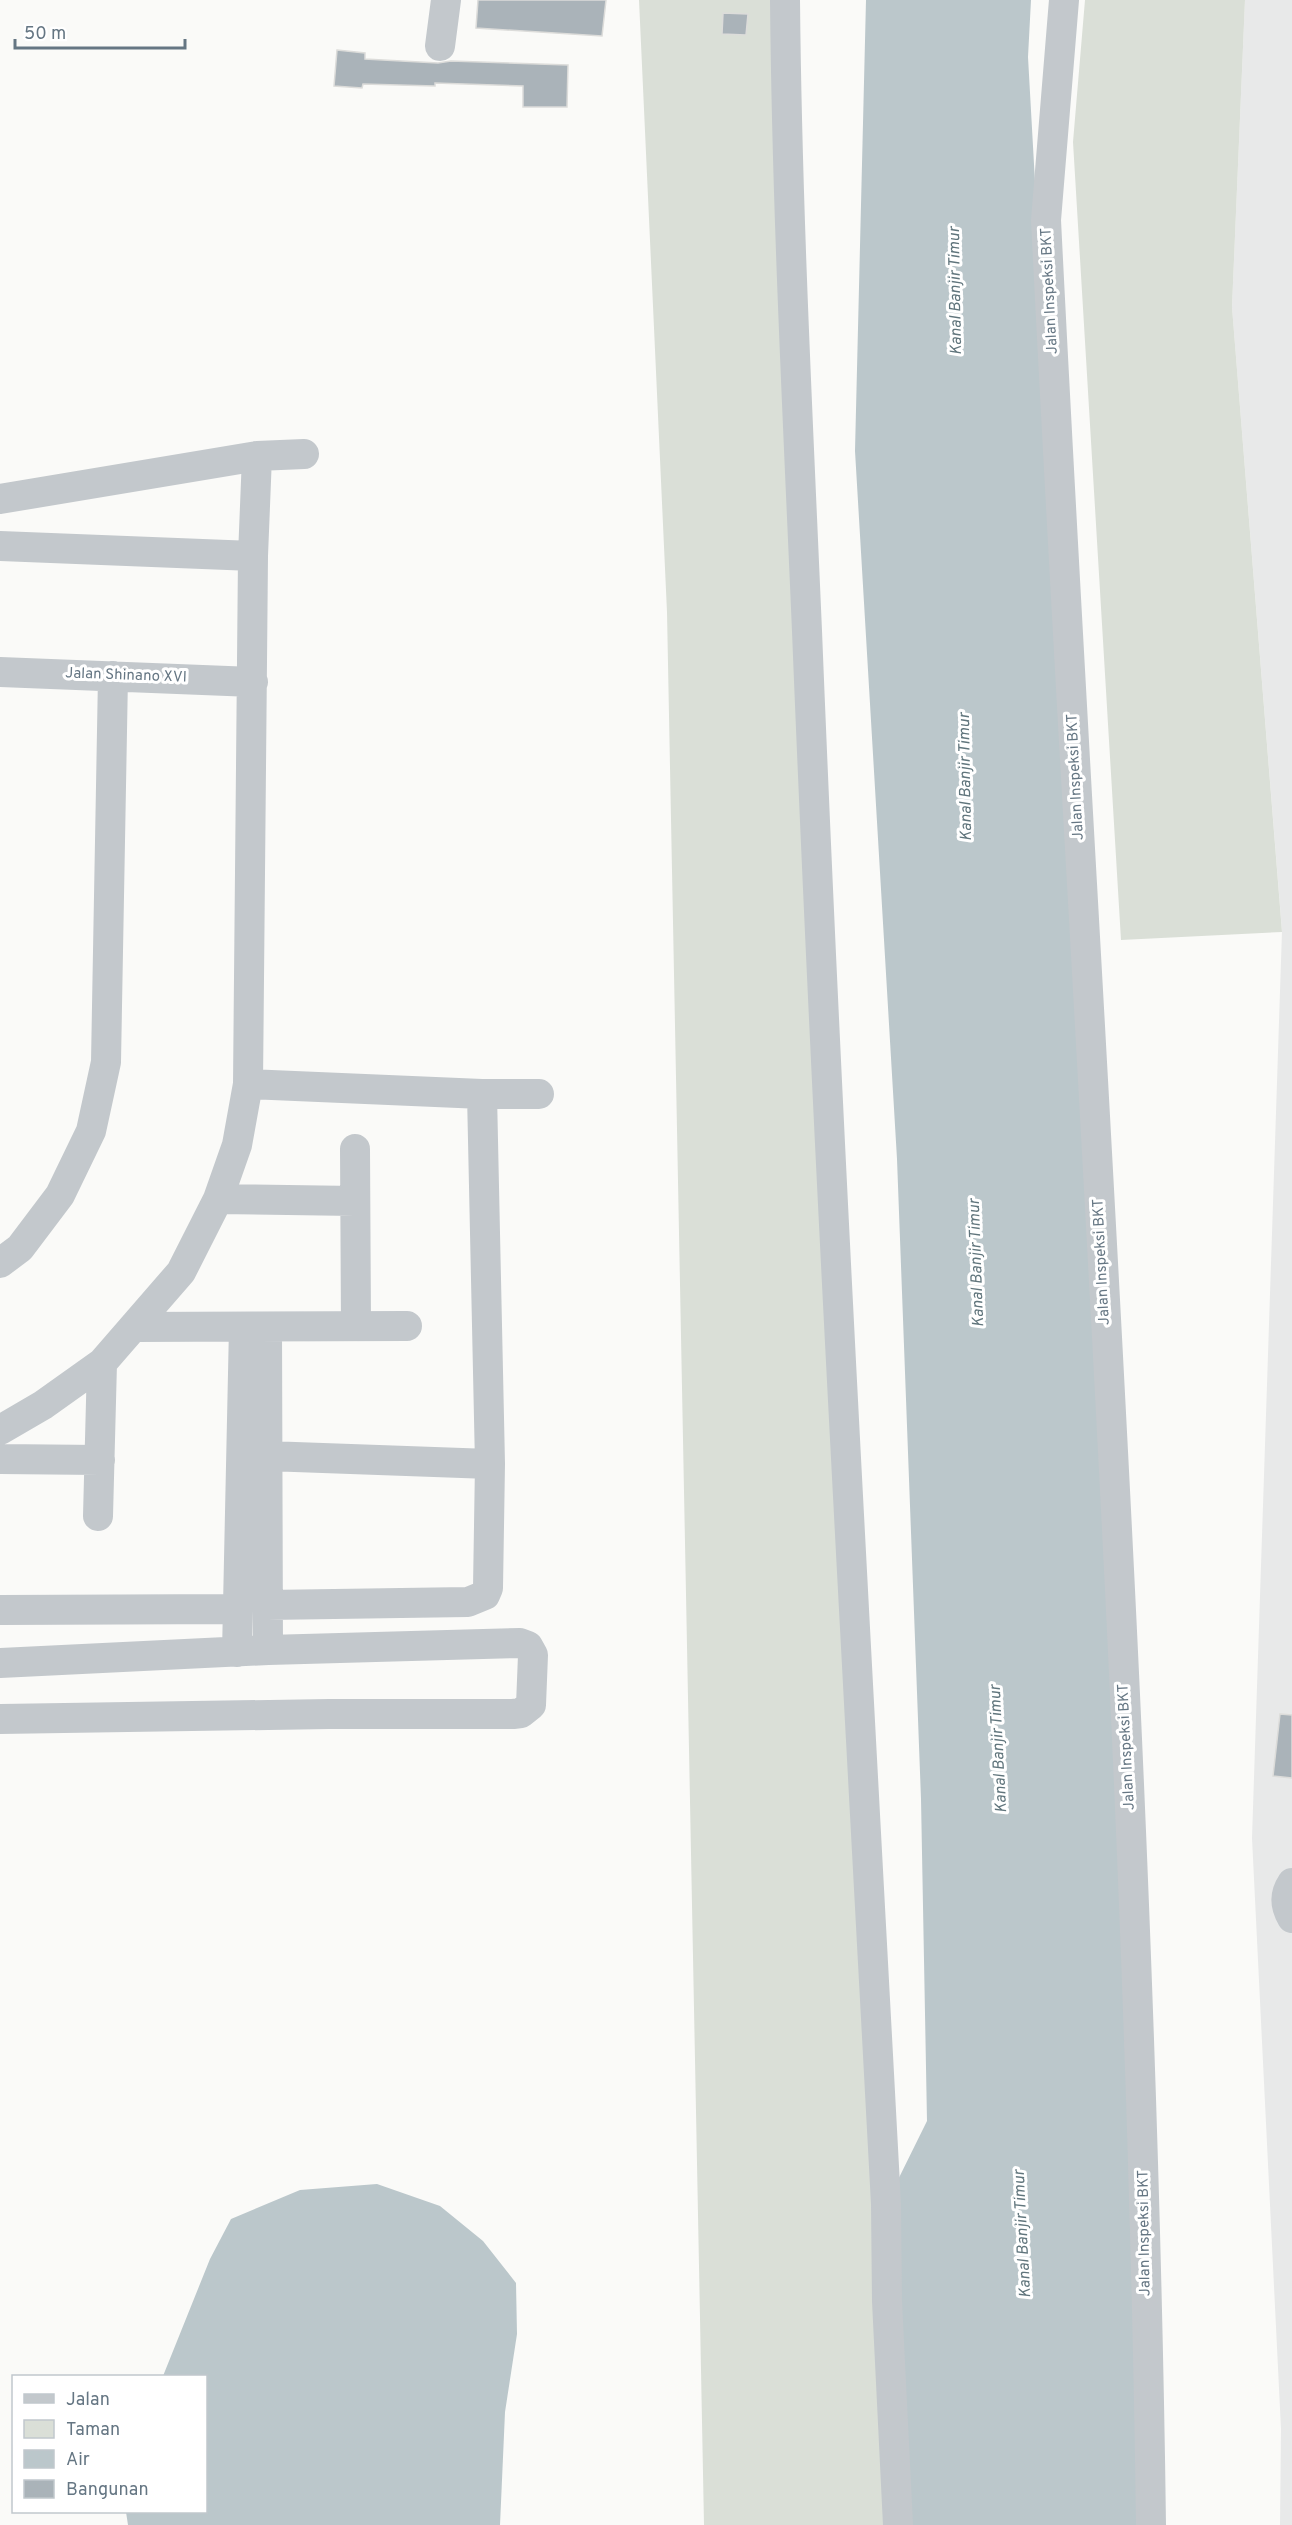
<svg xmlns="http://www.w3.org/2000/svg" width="1292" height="2525" font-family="Overpass,sans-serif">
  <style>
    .built { fill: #e8e9e9 }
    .green { fill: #dadfd7 }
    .water { fill: #bbc7cb }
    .building { fill: #aab3b9; stroke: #dcdcda; stroke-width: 1.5 }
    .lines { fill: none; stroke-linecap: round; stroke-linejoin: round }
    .minor { stroke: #c3c8cc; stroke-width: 30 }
    .labels { text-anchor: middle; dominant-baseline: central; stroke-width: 6; stroke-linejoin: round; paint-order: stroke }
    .street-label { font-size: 15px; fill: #657683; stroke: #fff }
    .water-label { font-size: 16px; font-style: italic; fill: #60757c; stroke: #fff }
  </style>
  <rect width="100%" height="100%" fill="#fafaf8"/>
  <path class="built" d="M1245 0H1292V2525H1280L1281 2429 1252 1838 1282 931 1232 307Z"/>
  <path class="green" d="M639 0H787L898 2525H704L667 612Z
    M1085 0H1245L1232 307 1282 932 1121 940 1073 142Z"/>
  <path class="water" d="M866 0H1031L1028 57 1117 1646 1147 2525H898L886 2204 927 2121 921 1799 897 1159 855 451Z
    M377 2184 440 2206 483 2241 516 2283 517 2334 505 2412 500 2525H128L126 2512H206V2376H163L210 2259 231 2219 300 2190Z"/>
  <path class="building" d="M478 0H606L602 36 476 28Z
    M723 13 748 14 746 35 722 34Z
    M337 50 365 53V59L438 63 451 61 568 65 567 107H523V86L435 83V86L363 84 362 88 334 86Z
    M1280 1714 1292 1715V1778L1273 1776Z"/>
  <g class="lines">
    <path class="minor" d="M785 0C787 211 798 421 807 631 828 1156 858 1680 886 2204L887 2301 898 2525
      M1064 0 1046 220C1084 988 1141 1756 1151 2525
      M440 46 446 0
      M0 499 257 456 304 454
      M0 546 253 556
      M0 672 253 682
      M248 1084 482 1094H539
      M355 1149 356 1326
      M218 1199 355 1201
      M0 1263 20 1248 60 1195 91 1131 106 1062 113 676
      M136 1327 407 1326
      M267 1327 268 1650
      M0 1430 43 1405 102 1363 181 1272 218 1199 237 1145 248 1084 253 556 257 456
      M267 1456 490 1464
      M0 1459 100 1460
      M98 1516 102 1363
      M267 1605 468 1602 485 1595 488 1588 490 1464 482 1094
      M0 1610 238 1609
      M237 1652 244 1327
      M0 1663 268 1650 520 1643 528 1646 533 1655 531 1705 521 1713 513 1714H329L0 1719
      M1292 1883C1284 1895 1285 1906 1292 1918"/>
  </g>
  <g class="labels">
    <g class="street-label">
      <text transform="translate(1050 291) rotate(-93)">Jalan Inspeksi BKT</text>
      <text transform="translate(126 676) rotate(2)">Jalan Shinano XVI</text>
      <text transform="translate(1076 777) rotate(-93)">Jalan Inspeksi BKT</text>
      <text transform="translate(1102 1262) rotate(-93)">Jalan Inspeksi BKT</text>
      <text transform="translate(1127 1747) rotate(-93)">Jalan Inspeksi BKT</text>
      <text transform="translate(1145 2233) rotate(-91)">Jalan Inspeksi BKT</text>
    </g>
    <g class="water-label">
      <text transform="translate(956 291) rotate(-91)">Kanal Banjir Timur</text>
      <text transform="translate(966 777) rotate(-91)">Kanal Banjir Timur</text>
      <text transform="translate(977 1263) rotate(-92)">Kanal Banjir Timur</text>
      <text transform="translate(999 1749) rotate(-93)">Kanal Banjir Timur</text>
      <text transform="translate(1023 2234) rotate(-93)">Kanal Banjir Timur</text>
    </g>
  </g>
  <rect x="12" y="2375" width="195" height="138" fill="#ffffff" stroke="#c1c8cd" stroke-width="1.5"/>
  <rect x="24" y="2394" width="30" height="9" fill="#c3c8cc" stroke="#c1c8cd" stroke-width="1.5"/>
  <text x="66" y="2405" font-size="18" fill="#657683">Jalan</text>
  <rect x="24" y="2420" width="30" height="18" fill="#dadfd7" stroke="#c1c8cd" stroke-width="1.5"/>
  <text x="66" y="2435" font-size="18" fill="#657683">Taman</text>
  <rect x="24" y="2450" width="30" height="18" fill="#bbc7cb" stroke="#c1c8cd" stroke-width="1.5"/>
  <text x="66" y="2465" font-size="18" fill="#657683">Air</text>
  <rect x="24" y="2480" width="30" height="18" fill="#aab3b9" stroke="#c1c8cd" stroke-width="1.5"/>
  <text x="66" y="2495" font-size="18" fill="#657683">Bangunan</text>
  <path d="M15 39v9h170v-9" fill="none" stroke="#657683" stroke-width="3"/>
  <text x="24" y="39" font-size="18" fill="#657683" stroke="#ffffff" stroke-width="4.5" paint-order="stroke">50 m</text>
</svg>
